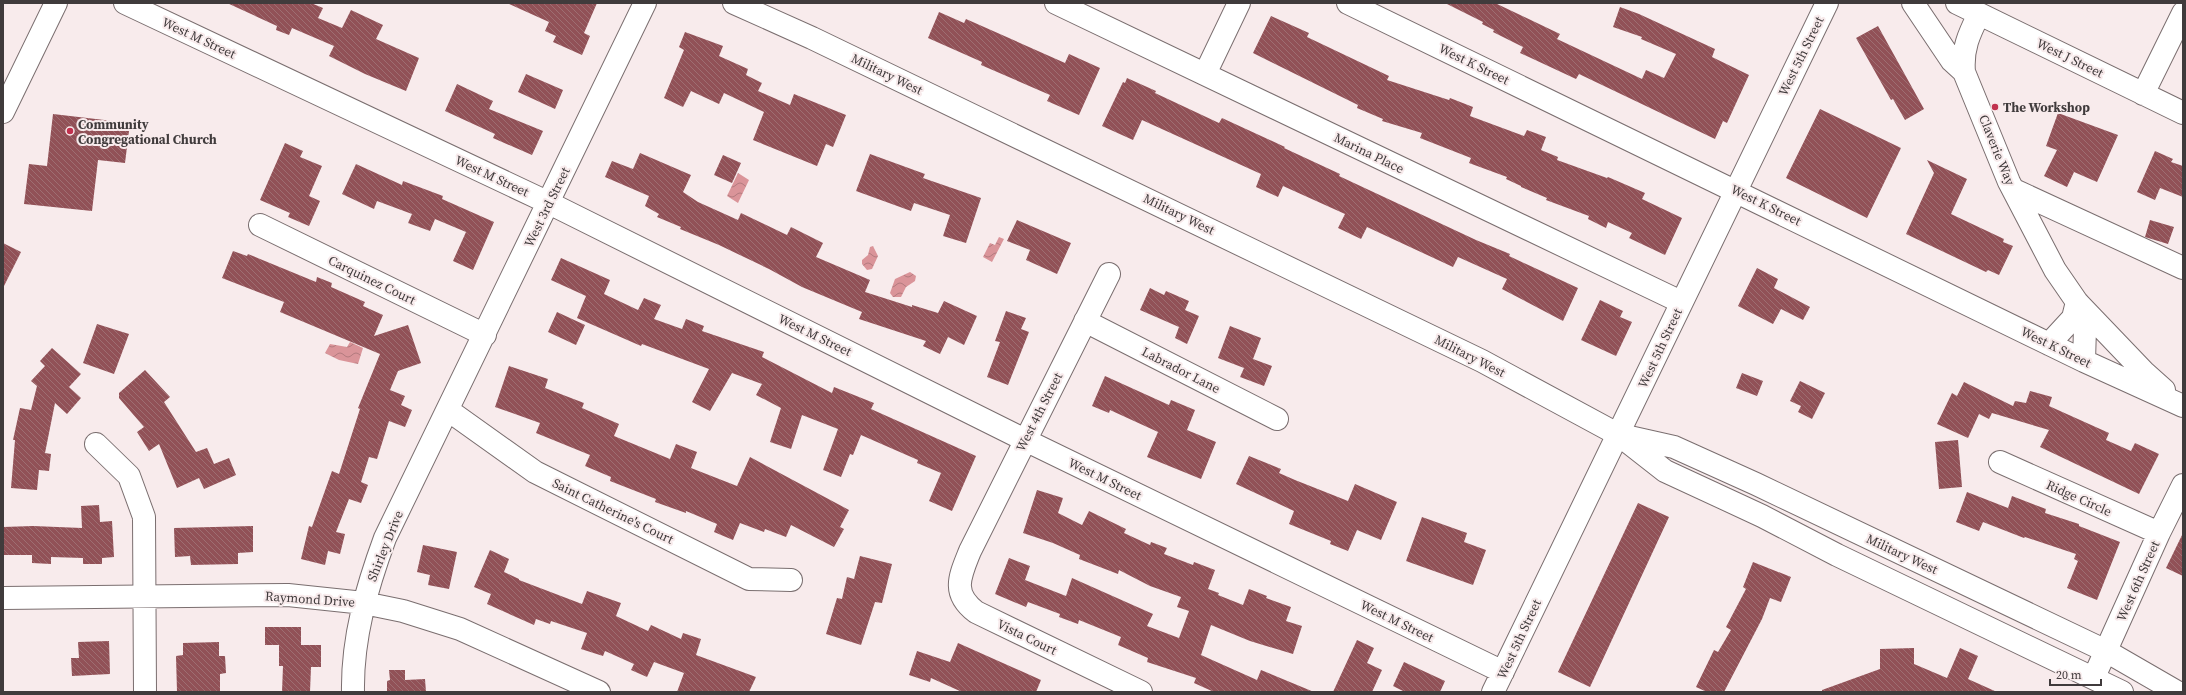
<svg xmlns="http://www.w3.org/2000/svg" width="2186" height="695" font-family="'Source Serif 4',serif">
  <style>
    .water { fill: url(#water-waves) }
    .building { fill: url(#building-back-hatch) }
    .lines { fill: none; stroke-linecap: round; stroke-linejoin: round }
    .minor-casing { stroke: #7a6e6f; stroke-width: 24 }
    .major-casing { stroke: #7a6e6f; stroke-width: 24 }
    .minor { stroke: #fff; stroke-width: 22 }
    .major { stroke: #fff; stroke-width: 22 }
    .poi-dot { fill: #c1314e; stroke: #f8ebec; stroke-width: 1.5 }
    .labels { text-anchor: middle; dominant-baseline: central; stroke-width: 4; stroke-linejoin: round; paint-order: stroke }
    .street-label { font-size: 13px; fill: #403b3c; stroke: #f8ebec }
    .poi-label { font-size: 13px; font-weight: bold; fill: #403b3c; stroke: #f8ebec; text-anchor: start }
  </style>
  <defs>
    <pattern id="water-waves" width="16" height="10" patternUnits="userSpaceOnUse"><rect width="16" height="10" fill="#da9499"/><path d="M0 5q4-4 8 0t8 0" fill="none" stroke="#b27a7e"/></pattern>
    <pattern id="building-back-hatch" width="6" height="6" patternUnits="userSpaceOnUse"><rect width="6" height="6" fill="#915157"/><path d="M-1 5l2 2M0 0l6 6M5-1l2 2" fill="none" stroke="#9e6e72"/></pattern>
  </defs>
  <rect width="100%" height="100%" fill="#f8ebec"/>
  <path class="water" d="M738 173 749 180 738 203 727 196Z
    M999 237 1004 239 992 262 983 257 990 243 995 245Z
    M873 246 878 256 872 269 867 270 862 264V260L868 255 870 247Z
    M910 272 916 276 915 281 906 287 901 297H893L890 293 895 279Z
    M350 342 363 348 358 364 339 360 325 353 330 344 347 347Z"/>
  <path class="building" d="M227 3H311L323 8 318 18 342 28 351 10 383 25 376 39 419 58 406 91 365 74 329 56 334 46 292 28 289 35 276 30 277 26Z
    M507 3H597L584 33 590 36 582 55 553 42 556 36 545 31 549 22Z
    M1445 3H1495L1560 34 1557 39 1642 79 1646 70 1664 78 1676 54 1641 39 1642 37 1613 27 1620 7 1639 14 1715 49 1712 57 1749 75 1727 123 1723 121 1715 139 1579 74 1576 79 1520 53 1523 47 1493 32 1494 30 1482 24 1483 22Z
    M939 12 964 23 966 19 1065 63 1069 54 1100 68 1079 115 1047 101 1050 95 981 65 982 62 928 38Z
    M1271 16 1309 33 1307 37 1389 76 1387 80 1449 100 1450 98 1473 107 1470 116 1524 136 1527 130 1546 137 1541 150 1558 157 1557 160 1607 178 1608 177 1645 193 1642 199 1682 218 1665 255 1629 238 1632 233 1608 222 1606 228 1588 219 1589 216 1546 200 1547 198 1521 187V186L1506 179 1507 177 1469 163 1471 158 1420 138 1422 133 1382 121 1383 119 1357 108 1358 105 1253 53Z
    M1878 26 1924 109 1905 120 1893 99 1891 100 1856 38Z
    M685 32 723 46 719 56 748 69 746 75 762 83 758 91 790 105 794 94 846 115 833 147 826 144 817 166 753 140 764 112 724 93 719 104 691 91 683 107 664 98 684 50 679 47Z
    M526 74 563 90 555 109 518 92Z
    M1127 78 1156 91 1155 93 1219 123 1222 118 1285 147 1284 148 1340 174 1339 176 1476 240 1510 254 1509 256 1578 288 1563 321 1502 289 1507 279 1458 257 1453 267 1367 227 1361 239 1338 228 1345 214 1283 186 1278 197 1256 187 1261 174 1142 120 1133 140 1102 126 1123 82 1125 83Z
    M457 84 493 101 489 109 543 131 532 155 493 138 495 134 445 111Z
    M1820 109 1901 148 1867 218 1786 178Z
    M2058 113 2118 135 2097 182 2074 172 2067 187 2044 176 2057 150 2046 146Z
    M53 114 130 123 125 163 98 160 92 211 24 204 29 164 47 166Z
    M285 143 303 151 300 157 322 166 309 196 320 201 309 226 288 217 290 213 260 200Z
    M2155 151 2173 159 2171 162 2183 166V197L2160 188 2155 200 2137 192Z
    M640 153 691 175 683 192 698 202 738 220 741 213 787 235 791 227 823 243 816 257 870 280 865 292 912 307V305L938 313 944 301 977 316 964 345 948 337 940 354 923 346 926 341 859 319 862 312 802 287 769 269 719 245 680 229 681 227 657 217 659 214 645 206 649 196 605 177 612 161 633 169Z
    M870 154 925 174 923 178 981 198 966 243 943 236 950 215 914 203 911 211 856 191Z
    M723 155 741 163 732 183 714 175Z
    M1927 160 1967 179 1951 214 2004 239 2003 242 2013 246 1999 275 1988 270 1986 272 1906 234 1934 173Z
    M356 164 402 185 403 181 443 196 442 199 494 222 473 270 453 261 466 232 435 219 430 231 408 223 412 214 377 201 374 209 342 194Z
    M1017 220 1071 243 1057 274 1026 260 1030 250 1007 241Z
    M2150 220 2174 227 2168 244 2145 237Z
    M3 243 21 252 3 288Z
    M233 251 247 256 248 254 316 282 317 277 332 283 331 287 365 302 363 306 383 315 374 336 408 325 421 363 398 371 390 390 405 396 401 405 412 410 405 427 389 421 377 459 369 457 361 482 368 485 361 503 349 499 336 532 345 534 340 554 328 551 325 565 301 559 309 526 312 527 332 471 339 474 360 409 358 408 380 354 280 312 284 302 222 278Z
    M561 258 610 280 604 294 638 310 644 298 661 305 654 319 682 329 686 319 704 326 702 331 764 352 762 357 832 393 834 387 874 403 871 409 976 456 952 511 929 501 941 473 917 463 918 460 861 435 853 455 850 454 841 477 823 470 838 429 802 415 791 449 770 442 781 408 756 395 762 384 732 373 710 411 692 402 709 369 642 344 641 346 577 318 586 296 551 280Z
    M1757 268 1778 279 1774 288 1810 307 1803 320 1781 309 1773 324 1738 306Z
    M1150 288 1164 295 1166 291 1189 301 1185 310 1199 316 1187 344 1175 338 1179 327 1140 310Z
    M1600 300 1623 311 1620 317 1632 322 1616 356 1581 340Z
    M1006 311 1026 318 1021 329 1029 332 1008 385 987 377 1000 342 995 341Z
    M557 312 585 325 576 345 548 332Z
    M97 324 129 334 114 374 83 363Z
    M1230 326 1261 338 1253 359 1272 366 1264 386 1240 377 1244 368 1218 358Z
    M52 348 81 374 69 387 81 398 67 414 55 403 45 453 51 454 49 471 39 470 37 490 11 488 15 440H13L20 408 31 410 37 386 31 381 45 366 40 361Z
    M509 366 548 379 545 388 584 403 582 408 619 424 614 436 670 459 676 444 697 452 691 468 737 486 750 457 849 510 840 527 844 529 834 547 791 525 786 537 765 529 764 532 740 523 733 540 714 532 717 524 686 511V513L655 502 656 499 610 481 611 477 585 466 590 455 536 433 540 423 495 407Z
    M145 370 170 397 164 402 196 452 207 448 214 464 229 458 236 475 204 489 199 478 177 488 159 444 149 451 137 432 144 427 119 398V393Z
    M1742 373 1763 381 1757 396 1736 388Z
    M1105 376 1169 405 1171 400 1195 410 1187 430 1216 442 1201 479 1147 457 1158 432 1110 410 1109 413 1092 406Z
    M1800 381 1825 393 1812 419 1798 412 1801 406 1790 401Z
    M1964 382 2013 406 2015 401 2026 403 2030 391 2052 397 2049 406 2109 433 2106 440 2131 451 2135 443 2159 454 2139 494 2040 447 2049 430 1992 413 1989 419 1979 414 1968 438 1937 424 1952 393 1957 396Z
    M1958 440 1962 487 1939 489 1935 442Z
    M1249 456 1281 469 1279 473 1295 480 1348 501 1355 484 1397 502 1381 540 1357 530 1348 551 1330 544 1331 541 1289 524 1294 511 1236 484Z
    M1037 490 1063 498 1058 513 1082 525 1089 511 1126 529 1124 533 1150 545 1151 542 1167 548 1164 554 1193 565 1194 562 1215 570 1208 589 1219 593 1218 595 1243 605 1249 589 1267 596 1266 598 1291 607 1286 621 1302 626 1293 654 1250 641 1211 625 1201 655 1257 680 1261 670 1314 692H1214L1194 683 1196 678 1147 662 1148 658 1118 645 1121 637 1079 620 1078 624 1059 617 1060 614 1028 602 1026 607 995 594 1009 558 1030 566 1025 580 1066 596 1072 578 1153 614 1147 626 1179 638 1189 611 1177 607 1181 597 1150 586 1119 570 1118 574 1079 559 1080 555 1053 543 1023 533Z
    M1967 492 2008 508 2012 496 2046 509 2045 513 2079 524V526L2120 542 2097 600 2067 588 2078 561 2074 559 2076 554 2025 537 2024 538 1983 522 1979 531 1956 522Z
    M1638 503 1669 517 1590 687 1558 672Z
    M99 505 100 522 112 521 114 557 102 558V564H83V558L51 557V564L32 563V555H3V527L33 526 82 528 81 506Z
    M1422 517 1467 533 1464 542 1486 550 1473 585 1406 561Z
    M253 526V552L238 553V564L191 565 190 556 175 557 174 528Z
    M2183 533V576L2166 568Z
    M423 545 457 552 449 589 428 585 430 575 417 572Z
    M490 550 509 559 504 572 519 579V580L582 604 587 591 621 603 616 616 648 631 651 625 681 639 683 633 701 639 696 655 756 677 749 692H677L684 673 654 662 647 677 631 670 634 664 605 651 603 656 581 649 587 633 551 621 550 624 536 619 534 625 487 604 491 594 474 587Z
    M860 556 892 564 882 603 875 602 861 645 826 634 837 598 842 599 847 577 854 579Z
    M1753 562 1791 577 1781 602 1770 598 1762 619 1724 692H1707L1696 687 1714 650 1718 652 1731 630 1726 627 1746 589 1743 587Z
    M265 627H301V645H321V667H311L310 692H282L283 666H279V645H265Z
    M1357 640 1374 648 1367 663 1382 670 1372 692H1333Z
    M109 641 110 674 72 676 71 658H79L78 642Z
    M219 642V656H225L226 673 220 674V692H177L176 656 183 655V643Z
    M958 643 1041 680 1036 692H962L931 678 930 682 909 675 917 651 950 662Z
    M1914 648V664L1947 678 1960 648 1978 656 1968 679 1997 692H1822V690L1880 669V649Z
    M1404 662 1445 681 1440 692H1405L1393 686Z
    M389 670H405V680L425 679 426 692H387V681L390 680Z"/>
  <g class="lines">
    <defs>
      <path id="minor" d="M125 3 549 203 1025 440 1503 672
        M1056 3 1681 302
        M1348 3 2084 361 2183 406
        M1913 3 1952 61 1964 72 2009 182 2055 270 2077 302 2145 373 2164 390
        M1957 3 2183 113
        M1964 72C1962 49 1969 34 1979 14
        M1205 74 1239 3
        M2143 94 2183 13
        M3 112 56 3
        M2014 190 2183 268
        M260 225 485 335
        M1109 274 970 551C960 576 951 593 976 612L1141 692
        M2078 303 2085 328 2084 361
        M1085 321 1277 419
        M2049 344 2073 318 2077 302
        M448 410 535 472 749 579 791 580
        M96 444 129 476 144 517 145 692
        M2000 462 2159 533
        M3 598 288 595 364 603 403 611 460 629 599 692
        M2094 677 2159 533 2183 485
        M353 692C352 638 367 587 385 538L645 3
        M1493 692 1827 3"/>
      <path id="major" d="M734 3 812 38 1482 361 1619 435 1665 471 1762 516 1837 555 2122 692
        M1625 436 1674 447 1756 484 2106 651 2177 692"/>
    </defs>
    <use href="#minor" class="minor-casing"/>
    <use href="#major" class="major-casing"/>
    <use href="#minor" class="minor"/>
    <use href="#major" class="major"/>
  </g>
  <g class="poi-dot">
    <circle cx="1995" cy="107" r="4"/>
    <circle cx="70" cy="131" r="4"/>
  </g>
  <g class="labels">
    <g class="street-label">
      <text transform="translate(199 38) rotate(25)">West M Street</text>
      <text transform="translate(1801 56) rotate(-64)">West 5th Street</text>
      <text transform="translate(2070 58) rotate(26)">West J Street</text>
      <text transform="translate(1474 64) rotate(26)">West K Street</text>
      <text transform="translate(887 74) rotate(26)">Military West</text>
      <text transform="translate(1997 150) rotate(68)">Claverie Way</text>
      <text transform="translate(1369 153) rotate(26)">Marina Place</text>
      <text transform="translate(492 176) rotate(25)">West M Street</text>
      <text transform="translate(1766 205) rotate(26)">West K Street</text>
      <text transform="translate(547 207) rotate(-64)">West 3rd Street</text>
      <text transform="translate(1179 214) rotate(26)">Military West</text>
      <text transform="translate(372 280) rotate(26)">Carquinez Court</text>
      <text transform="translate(815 335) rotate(26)">West M Street</text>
      <text transform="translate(2056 347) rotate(26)">West K Street</text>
      <text transform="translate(1660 348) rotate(-65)">West 5th Street</text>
      <text transform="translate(1470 356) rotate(27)">Military West</text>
      <text transform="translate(1181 370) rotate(27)">Labrador Lane</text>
      <text transform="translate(1039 412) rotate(-63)">West 4th Street</text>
      <text transform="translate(1105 479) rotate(26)">West M Street</text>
      <text transform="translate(2079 498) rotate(24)">Ridge Circle</text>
      <text transform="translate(613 511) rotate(26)">Saint Catherine's Court</text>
      <text transform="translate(385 546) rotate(-68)">Shirley Drive</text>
      <text transform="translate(1902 554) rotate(25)">Military West</text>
      <text transform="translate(2138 581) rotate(-66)">West 6th Street</text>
      <text transform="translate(310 599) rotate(4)">Raymond Drive</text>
      <text transform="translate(1397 621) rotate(26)">West M Street</text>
      <text transform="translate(1027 637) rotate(26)">Vista Court</text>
      <text transform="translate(1519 639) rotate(-65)">West 5th Street</text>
    </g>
    <g class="poi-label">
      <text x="2003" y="107">The Workshop</text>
      <text x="78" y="124">Community<tspan x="78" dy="15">Congregational Church</tspan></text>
    </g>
  </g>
  <rect width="2186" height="695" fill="none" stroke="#403b3c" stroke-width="8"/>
  <path d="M2050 679v6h51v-6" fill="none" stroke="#403b3c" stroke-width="2"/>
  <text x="2056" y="679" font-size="12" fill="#403b3c" stroke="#f8ebec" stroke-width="3" paint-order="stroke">20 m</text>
</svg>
